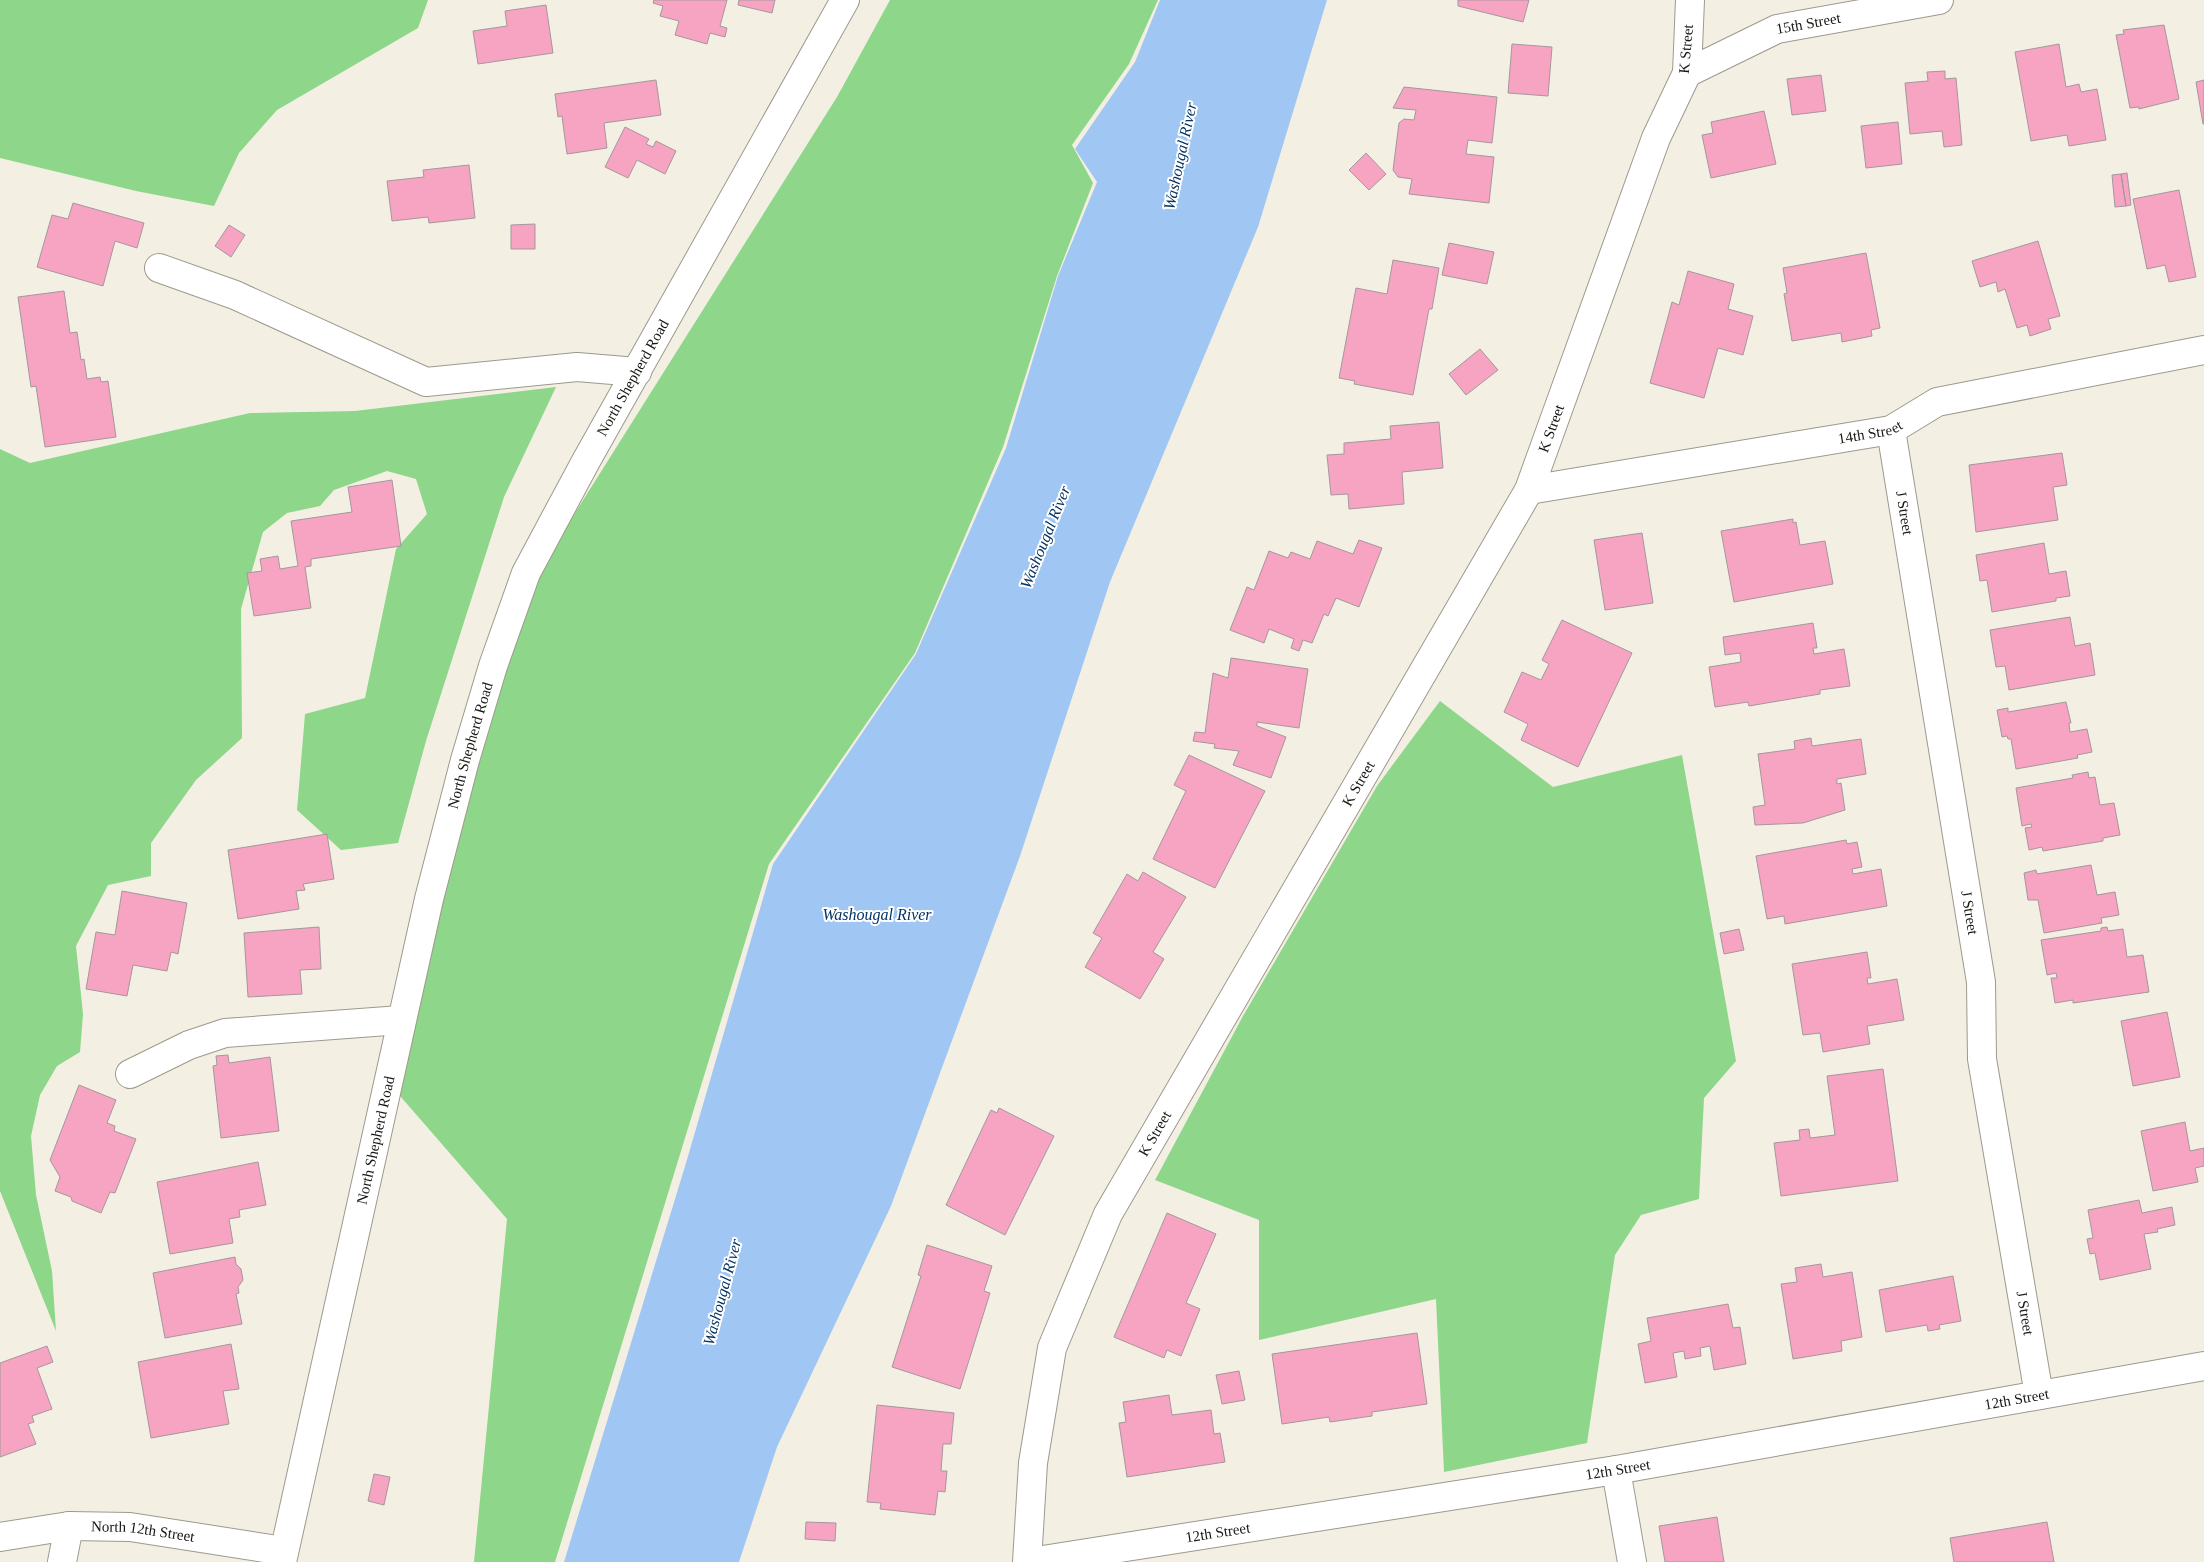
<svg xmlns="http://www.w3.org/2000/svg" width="2204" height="1562" font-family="'Times New Roman',serif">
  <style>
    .forest { fill: #8dd68a }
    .water { fill: #a0c6f4 }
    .building { fill: #f6a4c2; stroke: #a5979c }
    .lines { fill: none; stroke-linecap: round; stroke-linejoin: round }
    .minor-casing { stroke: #9d998d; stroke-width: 30 }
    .minor { stroke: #fff; stroke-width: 28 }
    .labels { text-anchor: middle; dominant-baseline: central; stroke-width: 4; stroke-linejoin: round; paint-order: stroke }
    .street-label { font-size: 15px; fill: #191713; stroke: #fff }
    .water-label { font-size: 16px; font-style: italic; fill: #053362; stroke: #fff }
  </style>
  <rect width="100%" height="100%" fill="#f4efe3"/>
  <path class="forest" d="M0 0H428L418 28 277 110 239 153 214 206 136 191 0 158Z
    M890 0H1158L1129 64 1072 145 1093 183 1057 276 1003 447 915 653 769 864 555 1562H474L507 1219 394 1089 453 852 534 578 837 97Z
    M556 387 504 497 426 741 398 843 341 850 297 810 305 714 365 698 396 549 427 514 416 479 387 471 334 490 320 506 287 513 263 532 241 609 242 738 196 780 151 843V876L108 885 76 946 83 1014 80 1052 57 1066 40 1095 31 1136 36 1195 52 1271 56 1331 0 1191V449L30 463 250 413 355 411Z
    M1440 701 1553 787 1682 755 1736 1061 1704 1098 1699 1199 1641 1215 1615 1255 1587 1443 1444 1472 1436 1299 1259 1340V1220L1155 1180 1243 1016 1377 786Z"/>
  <path class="water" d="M1160 0H1327L1258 227 1110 582 1020 856 891 1206 777 1447 739 1562H564L686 1163 773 864 916 654 1006 448 1058 276 1097 182 1075 149 1135 62Z"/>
  <path class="building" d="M654 0H727L720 26 727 28 725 37 710 33 707 44 675 35 679 21 660 16 663 6 653 3Z
    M739 0H775L772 13 738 5Z
    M1458 0H1529L1523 22 1458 6Z
    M546 5 553 53 478 64 473 31 507 26 505 11Z
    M2164 25 2179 99 2139 109V107L2130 108 2116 35 2124 34 2123 30Z
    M1512 44 1552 47 1548 96 1508 93Z
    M2059 44 2066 87 2079 84 2081 92 2097 89 2106 140 2069 146 2067 135 2031 141 2015 52Z
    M1945 71V79L1956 78 1962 145 1944 147 1942 131 1910 134 1905 83 1928 81 1927 72Z
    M1821 75 1826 111 1792 115 1787 79Z
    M656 80 661 115 604 123 607 148 567 154 562 116 558 117 555 94Z
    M2204 80V124H2203L2196 82Z
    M1404 87 1497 97 1492 143 1468 140 1466 154 1494 157 1489 203 1409 194 1412 179 1398 177 1393 170 1399 123 1404 119 1414 120 1416 110 1393 108Z
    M1764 111 1776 164 1711 178 1702 135 1713 133 1711 122Z
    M1898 122 1902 164 1866 168 1861 126Z
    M625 127 649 139 646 144 653 147 656 141 676 151 665 174 637 160 628 178 605 167Z
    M1366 153 1386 174 1369 190 1349 170Z
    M469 165 475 218 429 223 428 217 392 221 387 181 424 177 423 170Z
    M2127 173 2131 205 2126 206 2121 174Z
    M2121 174 2126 206 2115 207 2112 175Z
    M2179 190 2196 277 2169 282 2165 265 2147 269 2133 199Z
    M73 203 144 223 137 248 115 241 103 286 37 267 52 215 68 219Z
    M535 224V249H511V225Z
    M229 225 245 235 231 257 215 246Z
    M2038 241 2060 316 2048 319 2051 329 2030 336 2027 325 2017 328 2005 289 1998 292 1996 282 1980 287 1972 261Z
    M1449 243 1494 252 1487 284 1442 275Z
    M1866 253 1880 328 1871 330 1872 336 1842 342 1841 333 1792 341 1784 294 1787 293 1783 268Z
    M1393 260 1439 268 1432 309H1429L1413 395 1354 384 1355 381 1339 378 1356 288 1387 294Z
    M1688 271 1734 284 1728 309 1753 316 1743 355 1718 348 1704 398 1650 383 1672 302 1679 305Z
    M64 291 70 333 77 332 81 360 84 359 87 379 100 377 101 382 108 381 116 437 45 447 36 386 31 387 18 297Z
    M1480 349 1498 370 1466 395 1449 374Z
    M1439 422 1443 468 1402 472 1404 504 1349 509 1348 494 1331 495 1327 455 1344 454V443L1391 439 1390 426Z
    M2062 453 2067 485 2053 487 2058 520 1976 532 1969 465Z
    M392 480 401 546 311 559V566L305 567 311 608 254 616 247 573 262 571 260 559 278 556 280 569 298 566 291 521 352 512 348 487Z
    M1793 519V523L1796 522 1800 545 1825 541 1833 584 1734 602 1721 531Z
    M1642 533 1653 603 1605 610 1594 540Z
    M1359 540 1382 548 1359 607 1336 598 1328 616 1324 614 1312 643 1303 640 1299 651 1291 648 1294 639 1269 629 1264 643 1230 630 1247 587 1254 590 1269 551 1288 558 1291 552 1310 559 1317 541 1353 554Z
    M2044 543 2049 574 2066 571 2070 596 2056 598V601L1992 612 1987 580 1980 581 1976 555Z
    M2070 617 2075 646 2090 643 2095 675 2009 690 2005 666 1996 667 1990 630Z
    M1562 620 1632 653 1578 767 1521 740 1528 724 1504 712 1522 672 1541 680 1549 664 1542 660Z
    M1813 623 1817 648H1813L1814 654 1844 649 1850 686 1820 690V694L1749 706 1748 702 1715 707 1709 667 1741 662 1740 653 1725 655 1723 637Z
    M1231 658 1308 669 1299 728 1257 722V726L1286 737 1271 778 1233 765 1239 751 1214 748 1215 744 1193 741 1195 732 1205 733 1213 673 1228 678Z
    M2066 702 2071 723H2069L2070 732 2087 729 2092 752 2077 755 2078 758 2016 769 2011 739H2008L2007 736 2002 737 1997 710 2008 708V712Z
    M1811 738 1812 746 1861 739 1866 774 1837 779V784L1841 783 1845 810 1803 823 1755 825 1753 807 1765 805 1758 754 1795 749 1794 741Z
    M1189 755 1265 791 1215 888 1153 859 1186 791 1174 785Z
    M2088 772 2089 778 2095 777 2100 805 2114 803 2120 835 2103 838V841L2043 851 2042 847 2029 850 2025 828 2032 827 2031 824 2022 826 2016 788 2073 778 2072 775Z
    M327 834 334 879 303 884 305 890 296 891 299 909 238 919 228 850Z
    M1846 840 1847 844 1857 842 1862 867 1852 869 1853 874 1881 869 1887 906 1785 924 1784 916 1767 919 1756 856Z
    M2091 865 2097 895 2115 892 2119 915 2101 918 2102 923 2044 933 2038 900H2028L2024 873 2036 870 2037 874Z
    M1143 872 1186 897 1153 952 1164 959 1140 999 1085 967 1102 938 1093 933 1127 874 1138 881Z
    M122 891 187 903 178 954 171 952 167 971 133 965 127 996 86 989 96 932 115 935Z
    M319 927 321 969 300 970 302 994 248 997 244 933Z
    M2107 927 2108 931 2123 929 2127 957 2143 955 2149 992 2073 1003V1000L2055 1003 2051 978H2057L2056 973 2047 975 2041 940 2101 931V928Z
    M1739 929 1744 950 1724 954 1720 933Z
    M1867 952 1871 978H1867L1868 984 1897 979 1904 1020 1867 1026 1870 1044 1823 1052 1820 1033 1803 1035 1792 964Z
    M2167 1012 2180 1077 2133 1086 2121 1021Z
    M228 1055 229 1063 270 1057 279 1131 221 1138 213 1066 217 1065 216 1056Z
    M1883 1069 1898 1181 1781 1196 1774 1143 1800 1140 1799 1130 1809 1129 1810 1138 1835 1135 1827 1076Z
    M79 1085 116 1100 107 1123 115 1126 114 1131 136 1139 115 1193 110 1192 101 1213 72 1201 71 1197 55 1191 60 1177 50 1160Z
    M999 1108 1054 1136 1005 1235 946 1205 991 1110 997 1113Z
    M2185 1122 2190 1151 2204 1148V1166L2195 1168 2198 1182 2153 1191 2141 1131Z
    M258 1162 266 1205 239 1210 240 1217 229 1219 233 1243 170 1254 157 1182Z
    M2139 1200 2142 1213 2172 1207 2175 1225 2157 1229 2158 1232 2144 1234 2151 1269 2100 1280 2095 1253 2090 1254 2087 1239 2093 1238 2088 1210Z
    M1167 1213 1216 1234 1186 1303 1200 1309 1181 1356 1167 1350 1164 1358 1114 1337Z
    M927 1245 992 1266 984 1291 990 1293 960 1389 892 1367 921 1276 918 1275Z
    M235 1257 236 1264 241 1269 243 1280 238 1287 239 1293 236 1294 242 1324 165 1338 153 1273Z
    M1821 1264 1823 1277 1852 1272 1862 1337 1841 1341 1842 1351 1793 1359 1781 1284 1797 1282 1795 1268Z
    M1953 1276 1961 1321 1939 1325 1940 1329 1928 1331 1927 1325 1886 1332 1879 1290Z
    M1728 1304 1733 1328 1740 1327 1746 1364 1714 1370 1710 1346 1700 1348 1701 1356 1685 1359 1684 1351 1673 1353 1677 1377 1645 1383 1638 1344 1651 1341 1647 1318Z
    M1417 1333 1427 1404 1372 1412V1416L1330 1422 1329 1417 1282 1424 1272 1354Z
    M231 1344 239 1389 223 1391 229 1424 151 1438 138 1362Z
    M47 1346 53 1362 37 1368 52 1409 32 1416 34 1422 28 1424 36 1444 0 1457V1363Z
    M1239 1371 1245 1400 1222 1404 1216 1375Z
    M1169 1395 1172 1415 1211 1410 1214 1434 1220 1433 1225 1462 1127 1477 1119 1423 1126 1422 1123 1402Z
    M877 1405 954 1413 951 1444H943L941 1471H947L945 1492 938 1491 935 1515 880 1509 881 1503 867 1502Z
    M374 1474 390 1477 384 1505 368 1501Z
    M1717 1517 1724 1562H1665L1659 1526Z
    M806 1522 836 1523 835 1541 805 1539Z
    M2047 1522 2054 1562H1954L1950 1538Z"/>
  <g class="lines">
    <defs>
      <g id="minor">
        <path id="s1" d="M1687 73 1777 29 1939 0"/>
        <path d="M159 268 235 295 426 382 577 367 637 372"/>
        <path id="s2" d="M1891 430 1981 982 1982 1059 2039 1395"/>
        <path id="s3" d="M1529 490 1891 430 1937 402 2204 350"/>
        <path d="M130 1074 189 1045 225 1033 401 1020"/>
        <path d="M1616 1470 1632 1562"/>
        <path id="s4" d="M0 1537 69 1526 130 1527 284 1551"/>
        <path d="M62 1562 69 1526"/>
        <path id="s5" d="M282 1562 429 899 465 760 493 666 526 573 586 461 845 0"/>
        <path id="s6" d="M1027 1562 1033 1463 1052 1348 1108 1214 1529 490 1656 138 1687 73 1690 0"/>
        <path id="s7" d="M1030 1562 1616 1470 2204 1366"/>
      </g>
    </defs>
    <use href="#minor" class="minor-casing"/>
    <use href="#minor" class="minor"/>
  </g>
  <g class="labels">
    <g class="street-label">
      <text stroke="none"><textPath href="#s1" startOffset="132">15th Street</textPath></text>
      <text transform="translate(1686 49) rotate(-85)">K Street</text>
      <text stroke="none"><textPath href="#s5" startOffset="1242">North Shepherd Road</textPath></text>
      <text stroke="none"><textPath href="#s6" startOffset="1264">K Street</textPath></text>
      <text stroke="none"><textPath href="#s3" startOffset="346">14th Street</textPath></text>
      <text stroke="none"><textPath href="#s2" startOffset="84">J Street</textPath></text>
      <text stroke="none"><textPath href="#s5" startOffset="838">North Shepherd Road</textPath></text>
      <text stroke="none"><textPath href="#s6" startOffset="859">K Street</textPath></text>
      <text stroke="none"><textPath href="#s2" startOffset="489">J Street</textPath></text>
      <text stroke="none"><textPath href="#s6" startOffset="454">K Street</textPath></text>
      <text stroke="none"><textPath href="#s5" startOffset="432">North Shepherd Road</textPath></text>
      <text stroke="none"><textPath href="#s2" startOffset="894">J Street</textPath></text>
      <text stroke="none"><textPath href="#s7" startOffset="1000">12th Street</textPath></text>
      <text stroke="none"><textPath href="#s7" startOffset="595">12th Street</textPath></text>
      <text stroke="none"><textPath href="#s4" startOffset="144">North 12th Street</textPath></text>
      <text stroke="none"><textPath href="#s7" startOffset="190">12th Street</textPath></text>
    </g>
    <g class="water-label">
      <text transform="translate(1180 156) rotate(-78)">Washougal River</text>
      <text transform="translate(1045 537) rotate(-68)">Washougal River</text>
      <text x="877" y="914">Washougal River</text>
      <text transform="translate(722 1292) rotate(-75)">Washougal River</text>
    </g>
  </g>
</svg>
